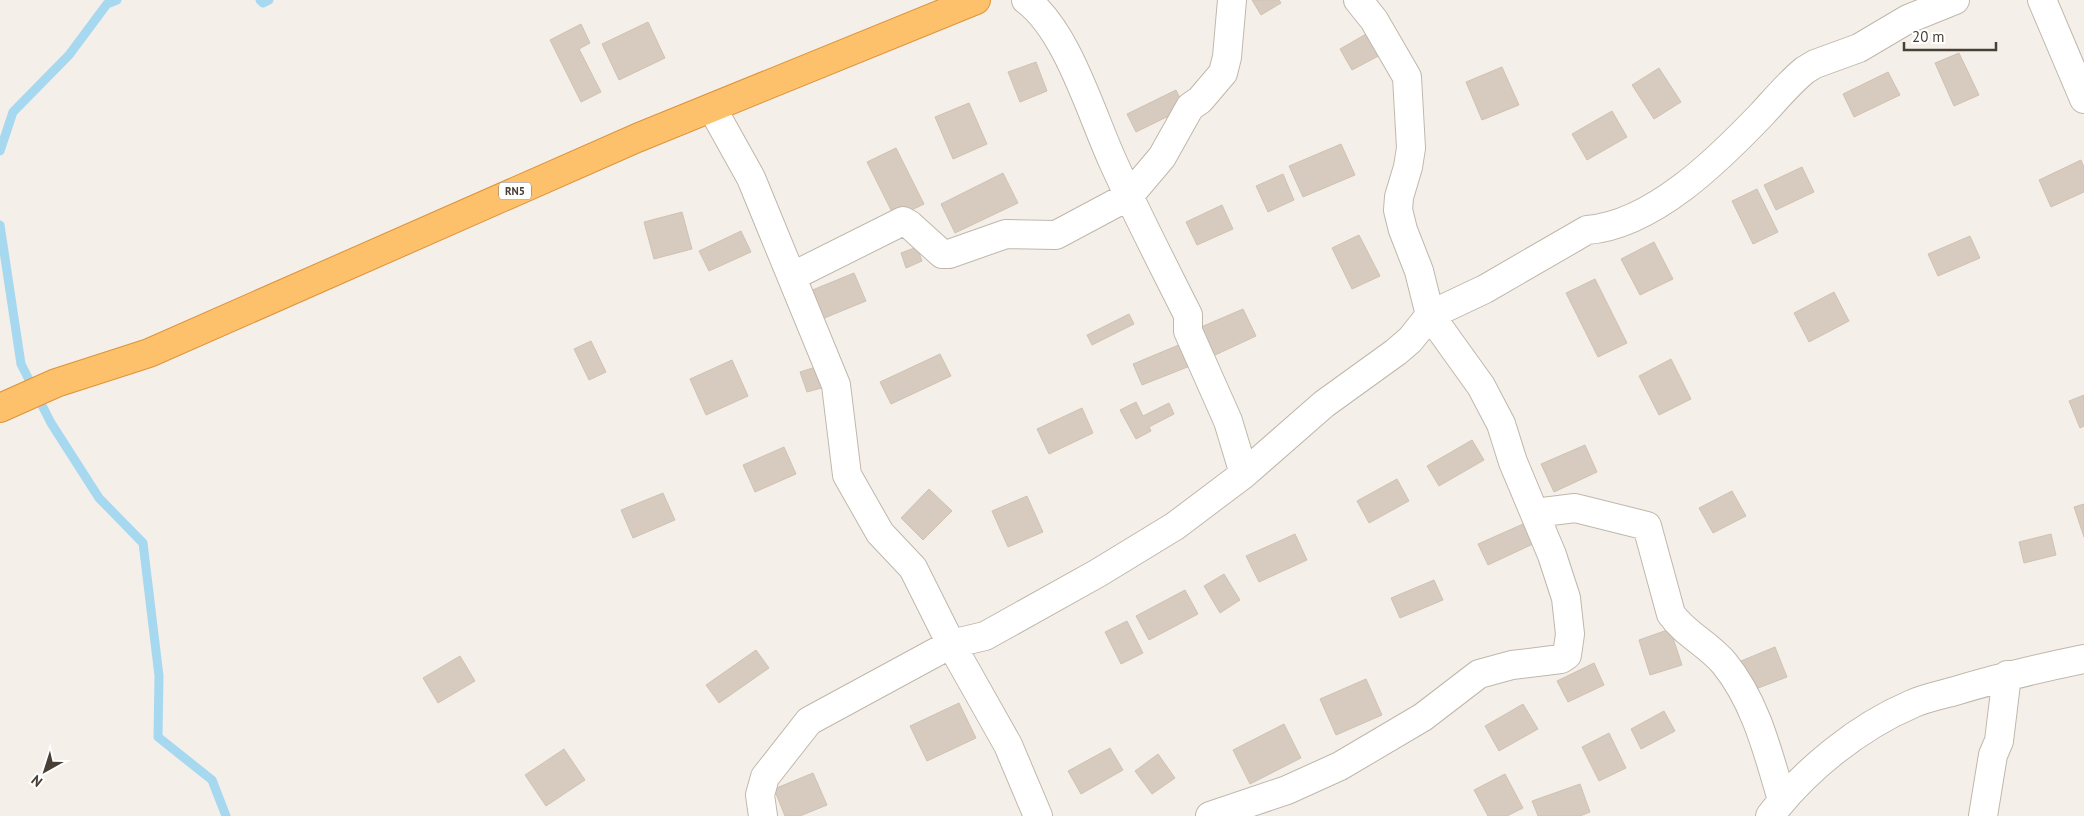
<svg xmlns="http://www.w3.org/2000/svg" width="2084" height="816" font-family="'PT Sans',sans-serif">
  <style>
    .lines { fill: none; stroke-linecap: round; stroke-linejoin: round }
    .stream { stroke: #a6d8f0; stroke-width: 9 }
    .building { fill: #d6cbbe; stroke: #d1c2b1 }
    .minor-casing { stroke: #c0b7ab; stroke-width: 30 }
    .highway-casing { stroke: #dd933a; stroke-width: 30 }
    .minor { stroke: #fff; stroke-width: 28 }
    .highway { stroke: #fdc06b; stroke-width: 28 }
    .labels { text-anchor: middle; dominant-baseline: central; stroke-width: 4; stroke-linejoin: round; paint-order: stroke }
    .shield { fill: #fff; stroke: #7f7973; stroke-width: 1 }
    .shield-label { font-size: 11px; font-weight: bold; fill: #484037 }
  </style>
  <rect width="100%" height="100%" fill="#f4f0e9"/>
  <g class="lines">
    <path class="stream" d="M260 0 263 3 269 0
      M0 151 13 112 69 55 107 4 117 0
      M0 225 21 364 51 423 99 498 143 543 159 676 158 737 212 780 226 816"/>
  </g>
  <path class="building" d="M1252 0H1279L1281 3 1261 15Z
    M648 22 665 58 619 80 602 44Z
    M581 24 590 43 579 49 601 92 581 102 550 40Z
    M1373 30 1386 52 1352 70 1340 49Z
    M1959 53 1979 95 1954 106 1935 63Z
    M1036 62 1047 91 1020 102 1008 72Z
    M1502 67 1519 105 1482 120 1466 82Z
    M1659 68 1681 102 1654 119 1632 85Z
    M1888 72 1900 95 1854 117 1843 94Z
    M1176 90 1185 108 1136 132 1127 114Z
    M969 103 987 144 953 159 935 117Z
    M1612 111 1627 137 1587 160 1572 134Z
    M1341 144 1355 175 1303 197 1289 166Z
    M896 148 924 204 895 218 867 162Z
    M2081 160 2084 167V192L2051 207 2039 180Z
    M1802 167 1814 192 1776 210 1764 185Z
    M1003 173 1018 203 955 233 941 204Z
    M1283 174 1294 200 1268 212 1256 186Z
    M1757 189 1778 232 1753 244 1732 201Z
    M1222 205 1233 229 1197 245 1186 222Z
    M682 212 692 249 654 259 644 222Z
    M741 231 751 252 709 271 699 251Z
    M1359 235 1380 276 1352 289 1332 248Z
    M1970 236 1980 258 1938 276 1928 254Z
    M1654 242 1673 279 1640 295 1621 259Z
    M917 247 922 261 906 268 901 253Z
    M854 273 866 301 822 319 810 291Z
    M1595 279 1627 343 1598 357 1566 293Z
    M1834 292 1849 321 1809 342 1794 313Z
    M1243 309 1256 336 1213 356 1201 327Z
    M1129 314 1134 324 1092 345 1087 335Z
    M591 341 606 372 589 380 574 349Z
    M1181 344 1190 366 1142 385 1133 364Z
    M940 354 951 376 891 404 880 382Z
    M1671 359 1691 399 1659 415 1639 376Z
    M732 360 748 396 706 415 690 379Z
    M819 366 825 387 807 392 800 372Z
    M2084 395V426L2080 428 2069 401Z
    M1136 402 1143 416 1169 403 1174 414 1149 427 1151 431 1136 439 1120 410Z
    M1082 408 1093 433 1049 454 1037 429Z
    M1472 440 1484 460 1439 486 1427 466Z
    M1585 445 1597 472 1554 492 1541 464Z
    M784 447 796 474 755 492 743 465Z
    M1397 479 1409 501 1369 523 1357 501Z
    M929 489 952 511 923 540 901 518Z
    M1732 491 1746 516 1713 533 1699 508Z
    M663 493 675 520 633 538 621 510Z
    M1027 496 1043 532 1008 547 992 511Z
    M2084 504V537L2074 507Z
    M1523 524 1533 544 1488 565 1478 544Z
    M1295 534 1307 560 1259 582 1246 556Z
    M2051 534 2056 555 2024 563 2019 542Z
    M1224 574 1240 600 1220 613 1204 586Z
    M1434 580 1443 600 1400 618 1391 598Z
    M1185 590 1198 614 1149 640 1136 616Z
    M1127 621 1143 653 1121 664 1105 632Z
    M1670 629 1682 665 1650 675 1639 640Z
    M1775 647 1787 677 1748 692 1736 663Z
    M756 650 769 668 719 703 706 685Z
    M460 656 475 681 438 703 423 678Z
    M1594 663 1604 685 1568 702 1557 681Z
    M1366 679 1382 715 1336 735 1320 699Z
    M959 703 976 738 927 761 910 726Z
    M1523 704 1538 729 1499 751 1485 726Z
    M1664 711 1675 731 1641 749 1631 729Z
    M1284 724 1301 758 1250 784 1233 750Z
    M1609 733 1626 768 1599 781 1582 747Z
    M1110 748 1123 770 1081 794 1068 771Z
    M564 749 585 780 546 806 525 775Z
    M1158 754 1175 778 1152 794 1135 771Z
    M813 773 827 805 800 816H785L774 789Z
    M1505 774 1523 808 1507 816H1488L1474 790Z
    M1580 784 1590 812 1580 816H1538L1532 801Z"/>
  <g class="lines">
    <defs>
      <path id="minor" d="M1026 0C1068 31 1092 117 1114 164 1137 215 1163 265 1188 315V331L1228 421 1244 474
        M2042 0 2084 99
        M712 108 751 178 836 385 847 475 880 533 913 568 951 644 1008 745 1038 816
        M793 276 903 221 910 225 942 254H949L1006 234 1056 235 1129 196 1162 157 1190 107 1200 100 1223 73 1227 57 1232 0
        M1535 513 1575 508 1647 526 1671 614C1685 634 1708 644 1724 663 1756 702 1768 753 1782 800
        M763 816 760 795 765 777 809 721 951 644 985 636 1098 573 1175 526 1244 474 1324 404 1396 352 1410 340 1430 315 1485 289 1587 230C1653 225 1719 159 1762 114 1776 99 1789 83 1805 70L1815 64 1859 48 1908 19 1955 0
        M1210 816 1287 790 1340 766 1423 717 1479 674 1512 665 1561 659 1567 655 1570 634 1566 598 1552 555 1513 462 1501 424 1481 386 1430 315 1419 271 1403 230 1398 210 1399 197 1408 167 1411 148 1407 77 1374 20 1358 0
        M1770 816C1805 770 1858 727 1912 704 1925 698 1941 695 1955 691 1998 678 2040 668 2084 659
        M1983 816 1993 755 1999 741 2007 675"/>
      <path id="highway" d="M0 408 56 383 149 353 637 138 976 0"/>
    </defs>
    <use href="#minor" class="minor-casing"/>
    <use href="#highway" class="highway-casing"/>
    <use href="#minor" class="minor"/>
    <use href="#highway" class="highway"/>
  </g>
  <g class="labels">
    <rect class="shield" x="499" y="182.5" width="32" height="17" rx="4"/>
    <g class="shield-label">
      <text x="515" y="191">RN5</text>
    </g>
  </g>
  <g transform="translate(45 771) rotate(219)" stroke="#ffffff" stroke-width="4" paint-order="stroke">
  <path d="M0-4L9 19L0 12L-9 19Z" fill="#484037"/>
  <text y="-8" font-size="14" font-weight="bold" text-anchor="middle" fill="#484037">N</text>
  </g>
  <path d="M1904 42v8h92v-8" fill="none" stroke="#484037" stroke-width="2.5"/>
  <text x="1912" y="42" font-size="15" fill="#484037" stroke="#ffffff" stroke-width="4" paint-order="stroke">20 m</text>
</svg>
